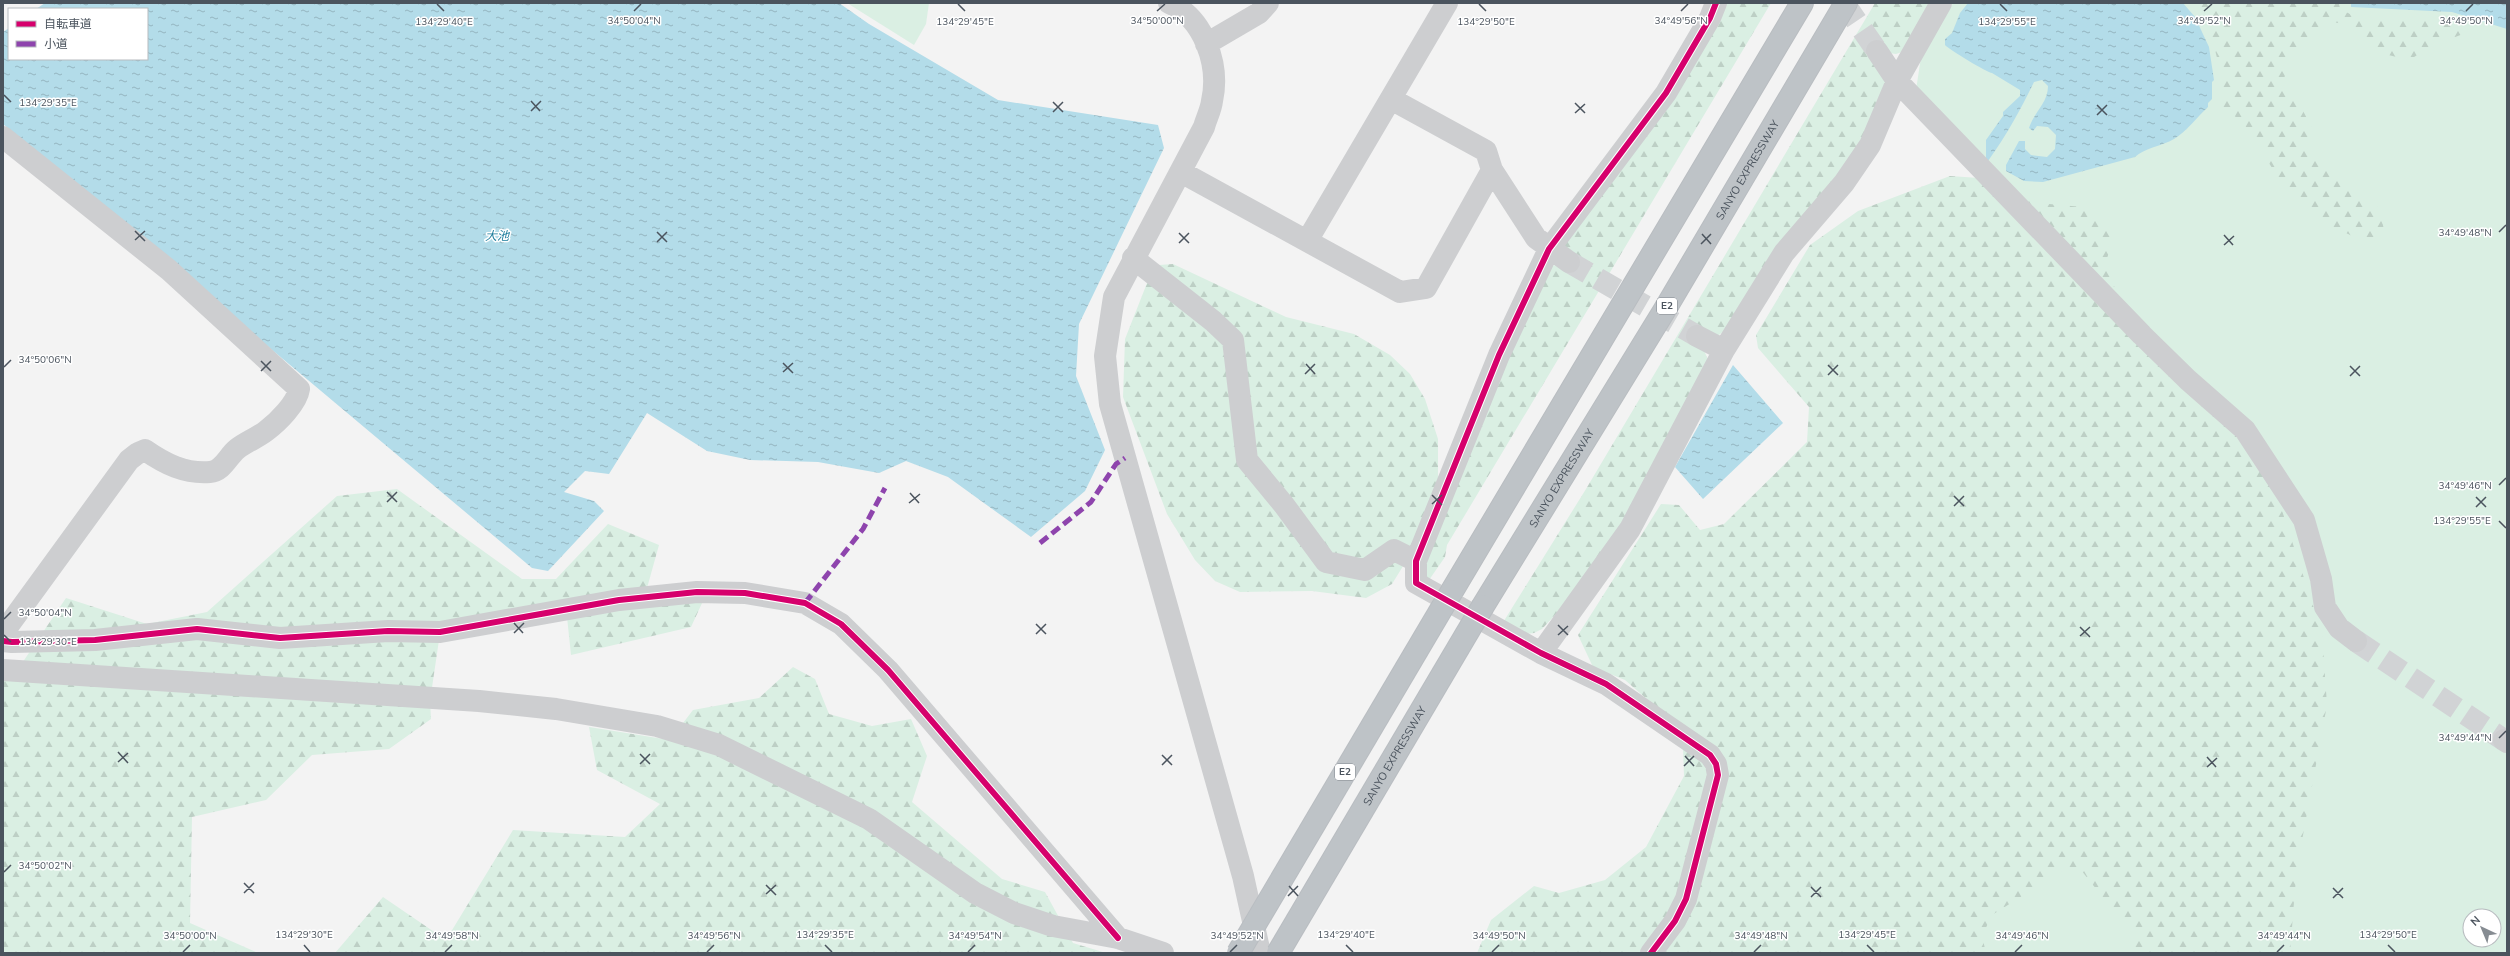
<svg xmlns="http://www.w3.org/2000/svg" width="2510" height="956" font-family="'Nunito Sans','Noto Sans JP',sans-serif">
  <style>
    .green { fill: #daefe3; fill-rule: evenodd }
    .forest { fill: url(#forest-firs) }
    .water { fill: url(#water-ripples) }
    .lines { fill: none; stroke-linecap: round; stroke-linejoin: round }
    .minor-tunnel { stroke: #d1d3d5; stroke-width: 22; stroke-dasharray: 22 11; stroke-linecap: butt }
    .highway-casing { stroke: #b9bdc1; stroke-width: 24 }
    .minor { stroke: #cdced0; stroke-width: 22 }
    .highway { stroke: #bec3c7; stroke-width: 22 }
    .highway-bridge-casing { stroke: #b9bdc1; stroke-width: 24; stroke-linecap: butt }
    .highway-bridge { stroke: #bec3c7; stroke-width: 22 }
    .quiet { stroke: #8e44ad; stroke-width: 5; stroke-dasharray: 10 5; stroke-linecap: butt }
    .cycleway-casing { stroke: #fff; stroke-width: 8 }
    .cycleway { stroke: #d6006c; stroke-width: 6 }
    .ticks { fill: none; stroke: #4b545e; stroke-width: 1.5 }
    .labels { text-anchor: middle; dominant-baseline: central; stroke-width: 3; stroke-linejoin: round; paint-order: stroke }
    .shield { fill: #fff; stroke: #81878e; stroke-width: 1 }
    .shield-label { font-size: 10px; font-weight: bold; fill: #4b545e }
    .street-label { font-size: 11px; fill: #4b545e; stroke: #fff }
    .water-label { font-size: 12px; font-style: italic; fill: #1a7b9b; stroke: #fff }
    .ticks-label { font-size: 10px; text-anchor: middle; fill: #4b545e; stroke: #fff; stroke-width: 3; stroke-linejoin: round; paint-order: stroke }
  </style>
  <defs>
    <pattern id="forest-firs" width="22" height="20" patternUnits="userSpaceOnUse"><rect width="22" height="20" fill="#daefe3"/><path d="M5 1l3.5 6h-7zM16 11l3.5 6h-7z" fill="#bdcfc5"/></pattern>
    <pattern id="water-ripples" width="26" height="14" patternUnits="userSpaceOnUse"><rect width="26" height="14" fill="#b3dce9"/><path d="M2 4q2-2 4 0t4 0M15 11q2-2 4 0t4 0" fill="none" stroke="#94b5c0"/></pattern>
  </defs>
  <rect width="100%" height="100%" fill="#f3f3f3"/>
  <path class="green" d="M847 3H929L926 24 914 45Z
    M1953 3H2507V953H1883L2306 632 1916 90 1921 57ZM2470 916H2494V940H2470Z"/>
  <path class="forest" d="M1723 3H1771L1447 545 1445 557 1429 580 1425 575 1423 560 1460 467 1550 266 1557 265 1564 243Z
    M1875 3H1931L1902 52 1896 54 1889 53 1888 85 1859 145 1725 330 1703 348 1709 362 1616 533 1556 614 1542 629 1534 633 1526 634 1502 624 1586 489Z
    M2192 3H2339L2340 9 2358 18 2449 20 2471 31 2434 45 2409 60 2376 52 2344 24 2326 21 2288 66 2282 85 2302 109 2312 128 2309 155 2379 208 2385 234 2363 241 2316 219 2292 199 2242 121 2219 106 2223 81 2207 19Z
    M1950 176 1979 178 2038 203 2094 208 2115 235 2105 264 2121 303 2242 421 2274 486 2322 633 2327 705 2301 846 2295 889 2290 953H2135L2133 935 2081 870H2063L1992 915 1982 936 1986 953H1477L1491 920 1534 886 1559 893 1605 880 1646 847 1684 776 1683 747 1665 715 1625 680 1593 667 1578 635 1661 504 1679 505 1700 530 1724 524 1807 442 1809 407 1758 348 1756 335 1810 245 1858 211Z
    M1173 264 1286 317 1354 334 1390 355 1410 374 1425 399 1438 439V482L1421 537 1392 584 1366 598 1312 591 1240 592 1215 581 1195 560 1167 514 1123 397 1125 339 1151 273 1159 265Z
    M397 489 522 579H556L608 524 659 545 642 606 703 601 691 627 571 655 567 617 439 640 430 701 431 719 389 749 312 755 266 800 192 817 190 923 258 953H3V681H10L66 598 147 624 207 612 337 496Z
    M793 667 815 679 829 714 872 726 911 719 927 756 912 802 1002 879 1045 892 1073 943 1106 953H335L383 897 446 940 513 830 625 837 660 804 597 770 589 727 670 740 693 710 759 698Z"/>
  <path class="water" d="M45 3H839L869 24 998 100 1158 125 1164 148 1079 324 1076 376 1105 450 1085 491 1031 537 948 477 906 461 879 473 818 462 750 460 707 451 647 413 609 474 585 471 564 492 594 501 604 511 548 571 532 568 3 124V32L9 28V59H147V9H36Z
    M1968 3H2183L2195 17 2209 47 2214 80 2212 82V99L2208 103V107C2197 117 2186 132 2174 139 2162 146 2144 148 2135 157L2043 182 2024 181 2006 171V165L2019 141H2025V149L2031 155 2047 157 2055 149 2056 135 2048 127 2037 126 2033 131 2029 128C2034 112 2048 103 2048 86L2042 80 2034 82C2021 109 2006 136 1988 161L1986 158V140L2003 116V112L2020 96V90L1992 73C1988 73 1948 49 1945 45V39L1952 33 1960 13Z
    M2351 3H2507V29L2452 12 2351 7Z
    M1733 365 1783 423 1703 499 1675 467Z"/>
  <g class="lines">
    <path class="minor-tunnel" d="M1844 3 1877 51
      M1569 262 1697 336
      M2356 641 2504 740"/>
    <defs>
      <g id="highway">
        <path d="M1452 591 1802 3"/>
        <path id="s1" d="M1483 606 1664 311 1846 3"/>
      </g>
    </defs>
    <use href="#highway" class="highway-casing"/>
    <path class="minor" d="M1169 3C1204 18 1220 65 1212 101 1211 110 1206 119 1204 127L1114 297 1105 356 1110 404 1243 876 1260 953
      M1206 44 1259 13 1268 3
      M1877 51 1897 81 2142 335 2188 380 2245 430 2304 520 2321 579 2325 607 2339 628 2356 641
      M3 137 169 270 299 389C297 403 278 422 266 431 257 438 246 442 237 449 228 456 223 471 210 472 185 474 165 464 145 450L138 453 129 460 3 633
      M1492 170 1536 238 1569 262
      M1181 172 1400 292 1426 288 1492 170 1486 151 1391 99
      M1307 241 1447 3
      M1133 258 1213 321 1233 340 1247 460 1284 505 1326 562 1365 570 1394 550 1416 561
      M1697 336 1724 350
      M3 641 12 642 95 640 197 629 280 638 388 631 440 632 619 600 697 592 745 593 805 603 841 624 888 670 1118 938
      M1541 653 1630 529 1724 350 1784 253 1844 183 1870 145 1897 81 1941 3
      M3 670 479 701 556 709 657 726 719 745 869 819 975 893 1014 913 1053 926 1118 938 1163 953
      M2504 740 2507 742
      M1651 953 1675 921 1686 899 1718 775 1716 764 1710 755 1606 684 1541 653 1416 583V561L1499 355 1549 249 1666 93 1710 18 1716 3"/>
    <use href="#highway" class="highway"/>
    <defs>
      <g id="highway-bridge">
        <path d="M1238 953 1452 591"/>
        <path id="s2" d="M1278 953 1483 606"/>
      </g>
    </defs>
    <use href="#highway-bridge" class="highway-bridge-casing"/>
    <use href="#highway-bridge" class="highway-bridge"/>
    <path class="quiet" d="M1040 543 1091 502 1116 464 1125 458
      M805 603 863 529 885 488"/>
    <defs>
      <path id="cycleway" d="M3 641 12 642 95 640 197 629 280 638 388 631 440 632 619 600 697 592 745 593 805 603 841 624 888 670 1118 938
        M1651 953 1675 921 1686 899 1718 775 1716 764 1710 755 1606 684 1541 653 1416 583V561L1499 355 1549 249 1666 93 1710 18 1716 3"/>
    </defs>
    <use href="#cycleway" class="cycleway-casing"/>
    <use href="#cycleway" class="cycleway"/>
  </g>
  <path class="ticks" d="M437 4 444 11M958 4 965 11M1479 4 1486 11M2000 4 2007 11M634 11 641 4M1157 11 1165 4M1681 11 1688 4M2204 11 2212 4M2466 11 2473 4M4 95 11 102M531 101 540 111M1053 102 1063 112M1575 103 1585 113M2097 105 2107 115M531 111 541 101M1053 112 1063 102M1575 113 1585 104M2097 115 2107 105M135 231 145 241M657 232 667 242M2499 232 2506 225M1179 233 1189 243M1702 234 1711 244M2224 235 2233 245M135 240 145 231M657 242 667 232M1179 243 1189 233M1701 244 1711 234M2224 245 2234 236M261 361 271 371M783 363 793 373M1306 364 1315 374M1828 365 1838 375M2350 366 2360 376M4 367 11 360M261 371 271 361M783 372 793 363M1305 374 1315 364M1828 375 1838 365M2350 376 2360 366M2499 485 2506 478M387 492 397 502M910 493 919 503M1432 495 1442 505M1954 496 1964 506M2476 497 2486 507M387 502 397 492M909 503 920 494M1432 504 1442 495M1954 506 1964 496M2476 507 2486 497M2499 521 2506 528M4 619 11 612M514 623 523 633M1036 624 1046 634M1558 625 1568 635M2080 627 2090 637M514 633 524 623M1036 634 1046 624M4 635 11 642M1558 635 1568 626M2080 636 2090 627M2499 738 2506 731M118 752 128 763M640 754 650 764M1162 755 1172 765M1685 756 1694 766M2207 757 2216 767M118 762 128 753M640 764 650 754M1162 765 1172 755M1684 766 1694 756M2207 767 2217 758M4 872 11 865M244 883 254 893M766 885 776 895M1289 886 1298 896M1811 887 1821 897M2333 888 2343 898M244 893 254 883M766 894 776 885M1288 896 1298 886M1811 897 1821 887M2333 898 2343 888M304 945 310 952M825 945 832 952M1346 945 1353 952M1867 945 1874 952M2388 945 2395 952M183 952 190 945M445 952 452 945M707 952 714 945M968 952 975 945M1230 952 1237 945M1492 952 1499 945M1754 952 1761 945M2015 952 2022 945M2277 952 2284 945"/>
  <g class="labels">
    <g class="shield">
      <rect x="1657" y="298" width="20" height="16" rx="3"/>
      <rect x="1335" y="764" width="20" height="16" rx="3"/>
    </g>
    <g class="shield-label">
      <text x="1667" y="306">E2</text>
      <text x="1345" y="772">E2</text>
    </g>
    <g class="street-label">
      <text stroke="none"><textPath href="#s1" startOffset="510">SANYO EXPRESSWAY</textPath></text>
      <text stroke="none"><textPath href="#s1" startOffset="150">SANYO EXPRESSWAY</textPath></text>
      <text stroke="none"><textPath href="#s2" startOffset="229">SANYO EXPRESSWAY</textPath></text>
    </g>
    <g class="water-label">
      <text x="497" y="236">大池</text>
    </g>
  </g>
  <g class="ticks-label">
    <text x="634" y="24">34°50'04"N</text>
    <text x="1157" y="24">34°50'00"N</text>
    <text x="1681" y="24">34°49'56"N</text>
    <text x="2204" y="24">34°49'52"N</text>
    <text x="2466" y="24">34°49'50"N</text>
    <text x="444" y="25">134°29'40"E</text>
    <text x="965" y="25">134°29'45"E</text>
    <text x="1486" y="25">134°29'50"E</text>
    <text x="2007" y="25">134°29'55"E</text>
    <text x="48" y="106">134°29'35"E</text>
    <text x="2465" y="236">34°49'48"N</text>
    <text x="45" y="363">34°50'06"N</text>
    <text x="2465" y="489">34°49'46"N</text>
    <text x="2462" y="524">134°29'55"E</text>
    <text x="45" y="616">34°50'04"N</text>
    <text x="48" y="645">134°29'30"E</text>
    <text x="2465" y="741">34°49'44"N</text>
    <text x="45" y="869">34°50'02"N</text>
    <text x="304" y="938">134°29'30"E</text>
    <text x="825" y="938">134°29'35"E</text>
    <text x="1346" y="938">134°29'40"E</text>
    <text x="1867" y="938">134°29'45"E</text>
    <text x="2388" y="938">134°29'50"E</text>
    <text x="190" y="939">34°50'00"N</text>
    <text x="452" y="939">34°49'58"N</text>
    <text x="714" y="939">34°49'56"N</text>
    <text x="975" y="939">34°49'54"N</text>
    <text x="1237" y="939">34°49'52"N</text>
    <text x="1499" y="939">34°49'50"N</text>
    <text x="1761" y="939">34°49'48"N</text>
    <text x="2022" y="939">34°49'46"N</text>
    <text x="2284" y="939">34°49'44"N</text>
  </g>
  <rect width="2510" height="956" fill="none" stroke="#4b545e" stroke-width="8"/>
  <rect x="8" y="8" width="140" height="52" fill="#ffffff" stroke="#b7bbbf"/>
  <rect x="16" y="21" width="20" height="6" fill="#d6006c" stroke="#b7bbbf"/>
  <text x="44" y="28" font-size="12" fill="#4b545e">自転車道</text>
  <rect x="16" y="41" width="20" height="6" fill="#8e44ad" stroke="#b7bbbf"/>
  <text x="44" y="48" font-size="12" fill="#4b545e">小道</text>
  <g transform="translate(2482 928) rotate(316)"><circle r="19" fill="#ffffff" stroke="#b7bbbf"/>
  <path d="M0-3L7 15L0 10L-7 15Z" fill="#868c92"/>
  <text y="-6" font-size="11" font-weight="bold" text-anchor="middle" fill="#4b545e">N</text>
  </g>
</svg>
